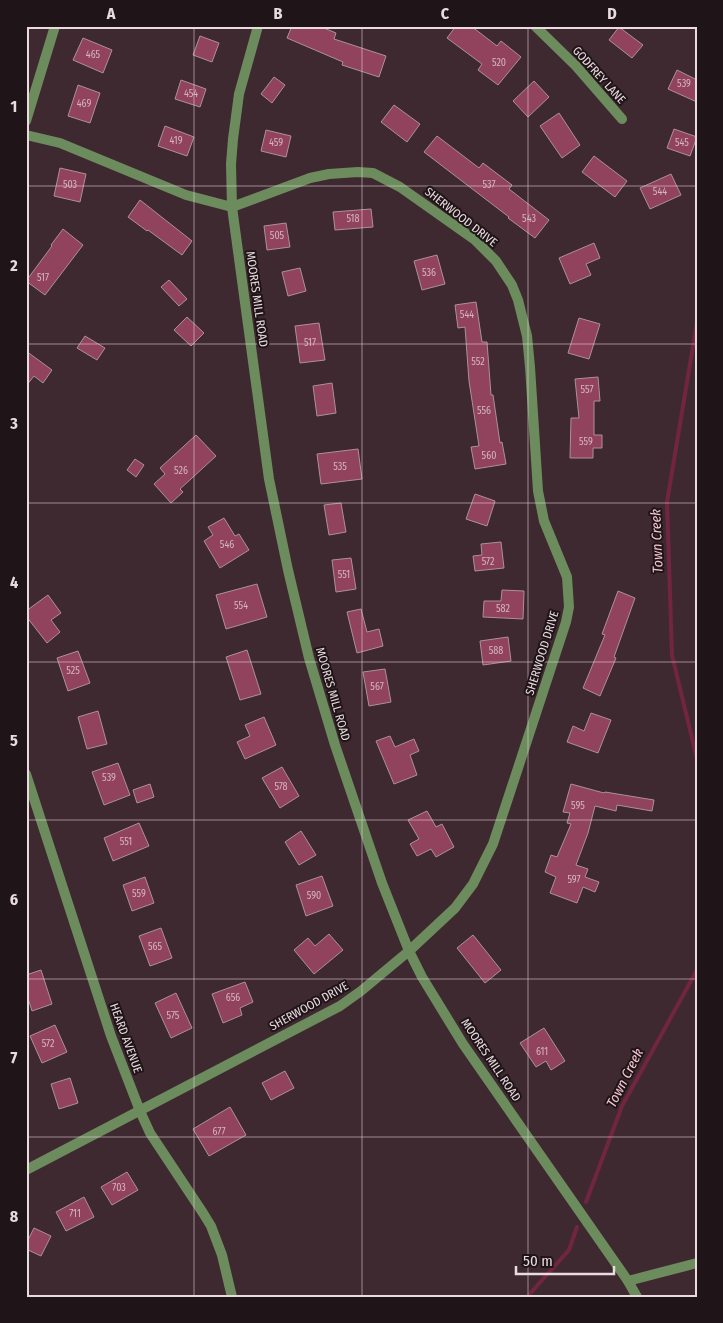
<svg xmlns="http://www.w3.org/2000/svg" width="723" height="1323" font-family="'Fira Sans Condensed',sans-serif">
  <style>
    .lines { fill: none; stroke-linecap: round; stroke-linejoin: round }
    .stream { stroke: #712541; stroke-width: 4 }
    .building { fill: #91425c; stroke: #ac9198 }
    .minor { stroke: #6c8c5e; stroke-width: 10 }
    .tertiary { stroke: #6c8c5e; stroke-width: 10 }
    .grid { fill: none; stroke: #eadbde; stroke-width: 1; stroke-opacity: 0.55 }
    .labels { text-anchor: middle; dominant-baseline: central; stroke-width: 4; stroke-linejoin: round; paint-order: stroke }
    .number-label { font-size: 10px; fill: #d4b5be }
    .street-label { font-size: 12px; fill: #eadbde; stroke: #1f1518 }
    .water-label { font-size: 14px; font-style: italic; fill: #f5c5d2; stroke: #1f1518 }
    .neatline { fill: none; stroke: #eadbde; stroke-width: 2 }
    .grid-label { font-size: 16px; text-anchor: middle; font-weight: bold; fill: #eadbde }
  </style>
  <rect width="100%" height="100%" fill="#3f2930"/>
  <g class="lines">
    <path class="stream" d="M697 322 667 502 672 655 697 759
      M586 1202 622 1106 697 970
      M527 1297 569 1250 577 1227"/>
  </g>
  <path class="building" d="M292 26H319L336 33 334 39 386 56 379 77 342 65 343 62 287 38Z
    M456 26H471L497 46 501 41 521 57 498 85 478 70 482 64 447 38Z
    M619 27 643 45 632 58 609 40Z
    M200 36 219 43 212 62 193 55Z
    M83 38 112 50 103 73 73 60Z
    M677 70 697 80V102L668 89Z
    M274 77 285 85 272 103 261 94Z
    M181 80 206 89 200 107 175 99Z
    M534 81 549 97 528 117 513 101Z
    M78 85 100 93 90 123 68 116Z
    M394 105 420 124 407 142 381 122Z
    M559 113 580 145 562 158 540 126Z
    M165 126 194 137 187 156 158 146Z
    M674 129 697 137 690 156 667 148Z
    M266 130 291 136 286 157 261 151Z
    M437 136 479 168 483 163 512 185 509 189 549 220 535 238 508 218 509 217 424 152Z
    M594 156 627 181 615 197 582 172Z
    M60 168 86 174 80 202 54 196Z
    M671 174 681 195 650 209 640 188Z
    M140 200 192 241 182 255 148 230 147 231 128 217Z
    M371 209 373 227 335 230 333 212Z
    M286 223 290 247 267 250 264 226Z
    M63 229 83 245 45 295 26 281 52 246 51 245Z
    M594 243 600 258 586 264 591 275 570 284 559 258Z
    M437 255 445 284 422 290 414 261Z
    M300 268 306 291 288 296 282 272Z
    M169 280 187 299 179 306 161 287Z
    M476 302 482 342H487L491 395H493L500 443 502 442 506 464 475 469 471 447 479 446 469 381 465 327 458 328 455 305Z
    M187 317 204 333 191 346 174 330Z
    M579 318 600 324 589 359 568 353Z
    M319 323 325 360 300 363 295 326Z
    M85 336 105 348 97 360 77 348Z
    M26 351 52 370 43 383 34 376 26 386Z
    M598 377 600 401H594V435H602V448H593V458H570L571 418H579L575 379Z
    M332 383 336 413 317 416 313 386Z
    M196 435 216 456 180 489 183 492 171 503 154 484 165 474 160 468Z
    M358 449 362 479 321 484 317 454Z
    M135 459 144 465 136 477 127 470Z
    M475 494 495 501 487 526 466 519Z
    M341 503 346 532 329 535 324 505Z
    M224 518 235 536 239 534 249 550 220 568 204 541 213 535 208 527Z
    M501 542 504 568 475 571 473 556 482 555 481 544Z
    M351 558 356 589 336 592 332 560Z
    M257 584 267 617 226 629 216 595Z
    M502 590 524 591 523 619 483 617 484 601H501Z
    M618 591 635 598 614 657 616 658 600 696 583 688 605 635 602 634Z
    M48 595 61 613 51 620 60 632 47 643 26 616V611Z
    M361 609 367 632 379 629 383 646 357 653 347 612Z
    M508 637 511 661 483 665 480 641Z
    M247 650 261 694 240 700 226 657Z
    M78 651 90 683 68 691 57 658Z
    M385 669 391 702 369 706 363 672Z
    M98 711 107 744 87 749 78 717Z
    M591 713 611 720 598 753 567 742 573 726 584 731Z
    M264 717 276 745 245 759 237 742 250 736 245 725Z
    M390 736 395 747 414 739 419 751 410 755 417 775 394 784 376 741Z
    M118 763 130 795 104 805 92 772Z
    M282 767 299 796 280 808 262 778Z
    M150 784 154 797 137 803 133 790Z
    M571 784 604 793 605 792 654 800 652 811 617 805 616 811 595 806 588 833 576 865 588 869 585 877 599 882 595 892 583 887 577 903 550 893 556 877 545 872 551 855 557 857 571 824 567 823 570 813 563 812Z
    M427 811 436 827 442 824 454 847 436 857 431 849 417 856 410 844 419 839 408 820Z
    M139 823 149 846 113 861 104 838Z
    M301 831 316 855 299 865 285 842Z
    M322 876 333 906 306 916 296 885Z
    M145 877 154 903 132 911 123 885Z
    M161 928 172 958 150 966 139 936Z
    M329 934 343 950 314 974 294 950 308 938 315 946Z
    M473 935 501 970 485 983 457 948Z
    M41 970 52 1004 32 1011 26 992V975Z
    M245 982 253 1002 240 1008 242 1015 223 1023 212 994Z
    M176 993 192 1028 171 1038 155 1003Z
    M55 1025 67 1052 42 1063 30 1036Z
    M544 1028 565 1061 551 1070 546 1061 536 1067 520 1043Z
    M285 1071 294 1088 271 1100 262 1083Z
    M70 1078 78 1103 59 1109 51 1084Z
    M230 1107 246 1135 209 1156 193 1129Z
    M127 1172 138 1190 112 1205 101 1187Z
    M84 1197 94 1217 66 1231 56 1212Z
    M34 1228 51 1236 41 1256 26 1249V1244Z"/>
  <g class="lines">
    <path class="minor" d="M535 26 576 66 622 119
      M26 121 55 26
      M26 135 60 143 186 195 232 207 310 178 329 174 358 172 373 173 400 187 475 240 496 261 512 285 518 300 527 336 530 367 538 491 544 521 567 577 569 607 566 622 493 844 473 884 455 908 409 951 361 991 340 1006 26 1170
      M26 774 111 1036 140 1111 150 1133 203 1213 211 1226 222 1255 232 1297
      M628 1281 697 1263"/>
    <path class="tertiary" d="M258 26 239 94 233 139 231 164 232 207 269 479 288 570 309 658 335 745 382 883 409 951 422 977 463 1044 628 1281 637 1297"/>
  </g>
  <path class="grid" d="M194 26V1297M362 26V1297M528 26V1297M26 186H697M26 344H697M26 503H697M26 662H697M26 820H697M26 979H697M26 1137H697"/>
  <g class="labels">
    <g class="number-label">
      <text x="93" y="55">465</text>
      <text x="499" y="63">520</text>
      <text x="684" y="84">539</text>
      <text x="191" y="94">454</text>
      <text x="84" y="104">469</text>
      <text x="176" y="141">419</text>
      <text x="276" y="143">459</text>
      <text x="682" y="143">545</text>
      <text x="70" y="185">503</text>
      <text x="489" y="185">537</text>
      <text x="660" y="192">544</text>
      <text x="353" y="219">518</text>
      <text x="529" y="219">543</text>
      <text x="277" y="236">505</text>
      <text x="429" y="273">536</text>
      <text x="43" y="278">517</text>
      <text x="467" y="315">544</text>
      <text x="310" y="343">517</text>
      <text x="478" y="362">552</text>
      <text x="587" y="390">557</text>
      <text x="484" y="411">556</text>
      <text x="586" y="442">559</text>
      <text x="489" y="456">560</text>
      <text x="340" y="467">535</text>
      <text x="181" y="471">526</text>
      <text x="227" y="545">546</text>
      <text x="488" y="562">572</text>
      <text x="344" y="575">551</text>
      <text x="241" y="606">554</text>
      <text x="503" y="609">582</text>
      <text x="496" y="651">588</text>
      <text x="73" y="671">525</text>
      <text x="377" y="687">567</text>
      <text x="109" y="778">539</text>
      <text x="281" y="787">578</text>
      <text x="578" y="806">595</text>
      <text x="126" y="842">551</text>
      <text x="574" y="880">597</text>
      <text x="139" y="894">559</text>
      <text x="314" y="896">590</text>
      <text x="155" y="947">565</text>
      <text x="233" y="998">656</text>
      <text x="173" y="1016">575</text>
      <text x="48" y="1044">572</text>
      <text x="542" y="1052">611</text>
      <text x="219" y="1132">677</text>
      <text x="119" y="1188">703</text>
      <text x="75" y="1214">711</text>
    </g>
    <g class="street-label">
      <text transform="translate(599 75) rotate(48)">GODFREY LANE</text>
      <text transform="translate(461 217) rotate(38)">SHERWOOD DRIVE</text>
      <text transform="translate(257 299) rotate(82)">MOORES MILL ROAD</text>
      <text transform="translate(542 653) rotate(-73)">SHERWOOD DRIVE</text>
      <text transform="translate(333 694) rotate(74)">MOORES MILL ROAD</text>
      <text transform="translate(309 1006) rotate(-29)">SHERWOOD DRIVE</text>
      <text transform="translate(126 1038) rotate(70)">HEARD AVENUE</text>
      <text transform="translate(491 1060) rotate(56)">MOORES MILL ROAD</text>
    </g>
    <g class="water-label">
      <text transform="translate(657 541) rotate(-92)">Town Creek</text>
      <text transform="translate(625 1078) rotate(-63)">Town Creek</text>
    </g>
  </g>
  <rect width="723" height="1323" fill="none" stroke="#1f1518" stroke-width="55"/>
  <path d="M516 1266v8h98v-8" fill="none" stroke="#eadbde" stroke-width="2.5"/>
  <text x="523" y="1266" font-size="15" fill="#eadbde" stroke="#1f1518" stroke-width="4" paint-order="stroke">50 m</text>
  <rect x="28" y="28" width="668" height="1268" class="neatline"/>
  <g class="grid-label">
    <text x="111" y="19">A</text>
    <text x="278" y="19">B</text>
    <text x="445" y="19">C</text>
    <text x="612" y="19">D</text>
    <text x="14" y="112">1</text>
    <text x="14" y="271">2</text>
    <text x="14" y="429">3</text>
    <text x="14" y="588">4</text>
    <text x="14" y="746">5</text>
    <text x="14" y="905">6</text>
    <text x="14" y="1063">7</text>
    <text x="14" y="1222">8</text>
  </g>
</svg>
